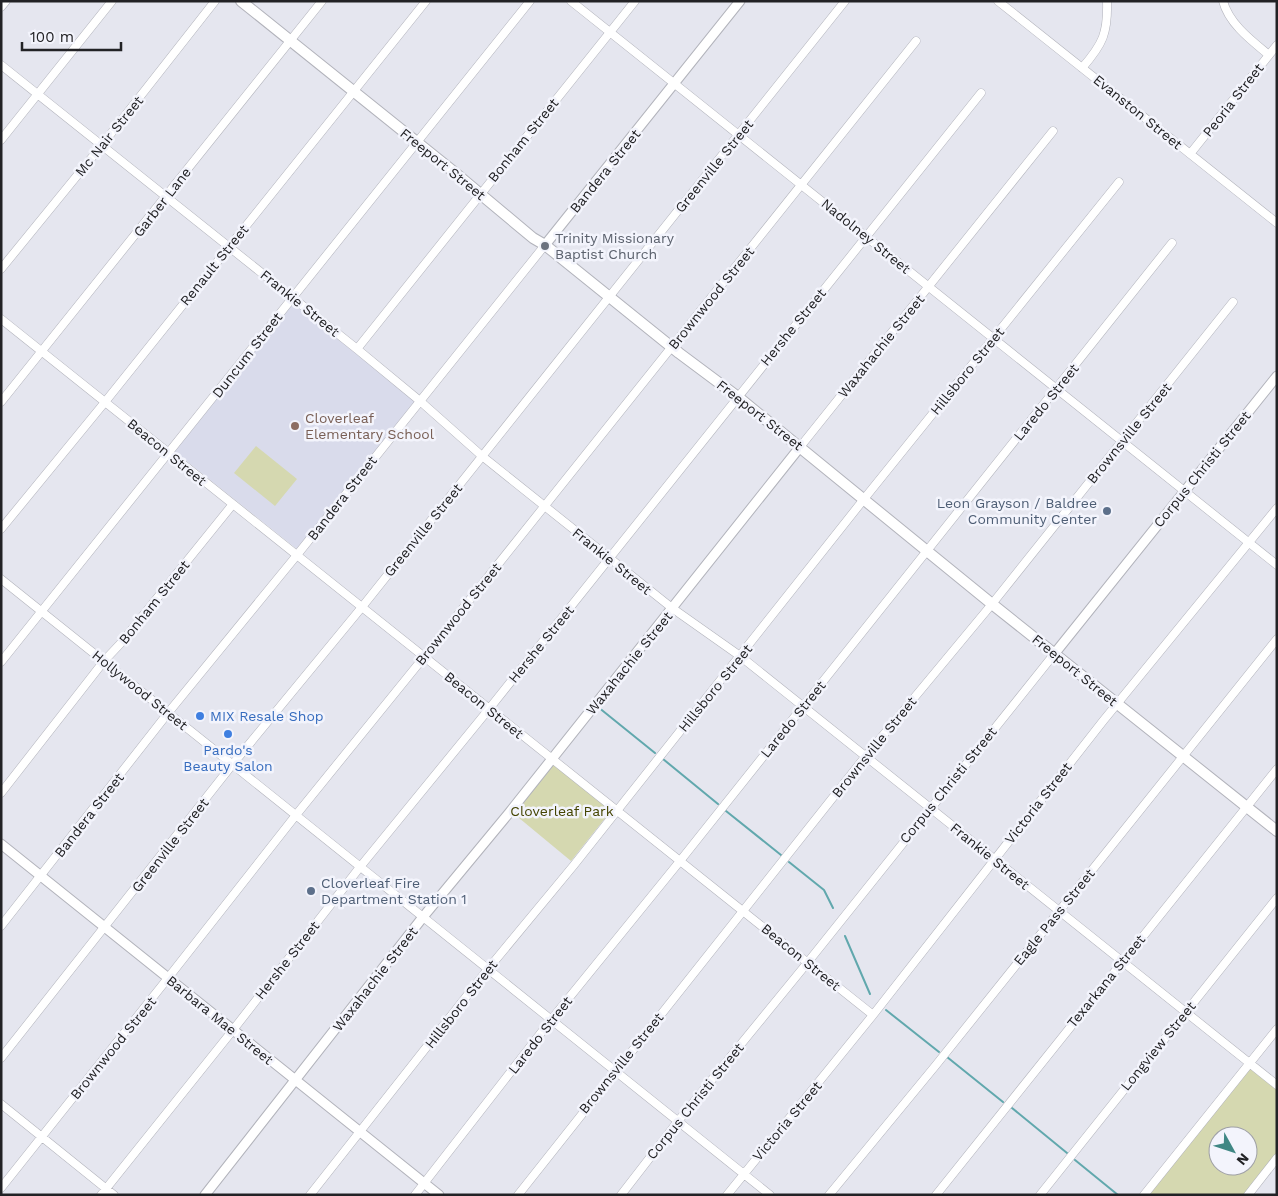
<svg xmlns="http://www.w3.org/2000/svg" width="1278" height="1196" font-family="'Work Sans',sans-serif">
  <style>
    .built { fill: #d9dbeb }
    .green { fill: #d5d8b0; fill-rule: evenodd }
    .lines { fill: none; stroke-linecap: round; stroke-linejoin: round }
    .stream { stroke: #61a8ad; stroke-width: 2 }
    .minor-casing { stroke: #b2b3bb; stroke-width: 9 }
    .tertiary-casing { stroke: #b2b3bb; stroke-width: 11 }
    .secondary-casing { stroke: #b2b3bb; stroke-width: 12 }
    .minor { stroke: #fff; stroke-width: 8 }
    .tertiary { stroke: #fff; stroke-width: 9 }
    .secondary { stroke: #fff; stroke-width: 10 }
    .worship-dot { fill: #6b7280; stroke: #f3f4fc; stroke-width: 2 }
    .education-dot { fill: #8d6e63; stroke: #f3f4fc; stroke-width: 2 }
    .service-dot { fill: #5c6f8a; stroke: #f3f4fc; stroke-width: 2 }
    .shop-dot { fill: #3f7fe0; stroke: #f3f4fc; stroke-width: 2 }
    .labels { text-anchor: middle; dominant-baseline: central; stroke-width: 5; stroke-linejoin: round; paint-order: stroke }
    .street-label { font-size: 14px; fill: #222225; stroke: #f3f4fc }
    .worship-label { font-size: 14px; fill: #5b616d; stroke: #f3f4fc; text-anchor: start }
    .education-label { font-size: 14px; fill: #785e54; stroke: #f3f4fc; text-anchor: start }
    .service-label { font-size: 14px; fill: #4e5e75; stroke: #f3f4fc; text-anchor: end }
    .shop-label { font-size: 14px; fill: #366cbe; stroke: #f3f4fc; text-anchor: start }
    .park-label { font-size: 14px; fill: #444401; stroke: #f3f4fc }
  </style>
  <rect width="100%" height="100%" fill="#e5e6ef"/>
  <path class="built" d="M294 301 416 400 297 549 174 451Z"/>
  <path class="green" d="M256 446 297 479 275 506 234 473Z
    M554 763 610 807V812L571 861 513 813Z
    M1252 1069 1277 1089V1154L1244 1195H1148L1248 1070ZM1218 1136H1248V1166H1218Z"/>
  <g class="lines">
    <path class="stream" d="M598 707 655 753
      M663 759 718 804
      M726 811 781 855
      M789 862 824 890 833 908
      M845 936 870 994
      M886 1010 939 1052
      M947 1057 1003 1102
      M1012 1108 1067 1153
      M1075 1160 1118 1195"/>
    <defs>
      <path id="minor" d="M571 1 1277 565
        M998 1 1277 223
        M1223 1C1229 24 1252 41 1269 55
        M1 7 6 1
        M1 65 357 349 420 401 482 456 672 608 740 656 1277 1085
        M1082 68C1103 44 1108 33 1107 1
        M1 140 112 1
        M1190 154 1277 45
        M1 269 102 145 215 1
        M1 319 873 1015
        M357 349 635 1
        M1 402 322 1
        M800 447 1053 131
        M1 529 105 402 426 1
        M1 579 770 1195
        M1 662 530 1
        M1 793 104 661 120 644 233 504
        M1 926 168 713 297 555 545 245
        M1 1058 232 765 362 607 845 1
        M1 1104 114 1195
        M1 1188 168 978 296 815 424 657 916 41
        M101 1195 233 1030 360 867 489 709 981 93
        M310 1195 488 969 574 865 864 499 1119 182
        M415 1195 551 1020 680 861 1172 243
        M518 1195 865 757 992 604 1233 302
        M621 1195 679 1120 808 962 1055 653
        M727 1195 873 1015 1103 721 1277 508
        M829 1195 936 1065 1277 639
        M936 1195 1277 769
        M1040 1195 1277 898
        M1144 1195 1277 1029
        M1248 1195 1277 1158"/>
      <path id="tertiary" d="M545 245 740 1
        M1055 653 1277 376
        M1 844 439 1195
        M205 1195 423 917 509 813 800 447"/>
      <path id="secondary" d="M241 1 454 172 533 238 545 245 679 353 738 397 992 604 1277 831"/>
    </defs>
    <use href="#minor" class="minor-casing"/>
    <use href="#tertiary" class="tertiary-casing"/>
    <use href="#secondary" class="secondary-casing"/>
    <use href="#minor" class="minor"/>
    <use href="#tertiary" class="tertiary"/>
    <use href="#secondary" class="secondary"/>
  </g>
  <circle class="worship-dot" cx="545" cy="246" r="5"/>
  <circle class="education-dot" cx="295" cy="426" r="5"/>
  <g class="service-dot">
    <circle cx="1107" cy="511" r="5"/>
    <circle cx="311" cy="891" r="5"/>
  </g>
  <g class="shop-dot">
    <circle cx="200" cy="716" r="5"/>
    <circle cx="228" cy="734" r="5"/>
  </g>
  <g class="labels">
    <g class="street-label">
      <text transform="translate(1233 100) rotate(-52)">Peoria Street</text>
      <text transform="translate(1138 112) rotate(39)">Evanston Street</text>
      <text transform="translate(109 136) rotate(-51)">Mc Nair Street</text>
      <text transform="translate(523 140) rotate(-51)">Bonham Street</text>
      <text transform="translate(443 164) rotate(39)">Freeport Street</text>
      <text transform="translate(714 166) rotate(-51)">Greenville Street</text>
      <text transform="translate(605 171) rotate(-51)">Bandera Street</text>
      <text transform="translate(162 202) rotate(-52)">Garber Lane</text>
      <text transform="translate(866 236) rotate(39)">Nadolney Street</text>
      <text transform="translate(214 265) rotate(-51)">Renault Street</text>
      <text transform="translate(711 298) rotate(-51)">Brownwood Street</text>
      <text transform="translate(300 303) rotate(39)">Frankie Street</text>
      <text transform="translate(793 327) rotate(-51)">Hershe Street</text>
      <text transform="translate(881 346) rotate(-51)">Waxahachie Street</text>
      <text transform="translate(247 355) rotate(-52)">Duncum Street</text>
      <text transform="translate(967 371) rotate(-51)">Hillsboro Street</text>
      <text transform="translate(1046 402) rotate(-51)">Laredo Street</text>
      <text transform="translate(760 415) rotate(38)">Freeport Street</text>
      <text transform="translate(1129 433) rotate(-51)">Brownsville Street</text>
      <text transform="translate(167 452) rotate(39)">Beacon Street</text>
      <text transform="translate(1202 469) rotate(-51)">Corpus Christi Street</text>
      <text transform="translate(342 498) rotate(-52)">Bandera Street</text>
      <text transform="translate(423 530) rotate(-51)">Greenville Street</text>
      <text transform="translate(612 561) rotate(39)">Frankie Street</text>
      <text transform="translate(154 602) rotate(-51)">Bonham Street</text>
      <text transform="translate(458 614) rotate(-51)">Brownwood Street</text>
      <text transform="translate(541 644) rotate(-51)">Hershe Street</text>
      <text transform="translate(629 663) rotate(-51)">Waxahachie Street</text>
      <text transform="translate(1075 670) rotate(39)">Freeport Street</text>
      <text transform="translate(715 688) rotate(-51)">Hillsboro Street</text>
      <text transform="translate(140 690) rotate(39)">Hollywood Street</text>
      <text transform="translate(484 705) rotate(39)">Beacon Street</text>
      <text transform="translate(793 719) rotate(-51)">Laredo Street</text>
      <text transform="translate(874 747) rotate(-51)">Brownsville Street</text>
      <text transform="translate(948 785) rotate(-51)">Corpus Christi Street</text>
      <text transform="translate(1038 803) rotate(-52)">Victoria Street</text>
      <text transform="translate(89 815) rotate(-52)">Bandera Street</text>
      <text transform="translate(170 845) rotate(-52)">Greenville Street</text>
      <text transform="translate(990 856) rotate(39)">Frankie Street</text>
      <text transform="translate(1054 917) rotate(-51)">Eagle Pass Street</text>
      <text transform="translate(801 957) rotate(39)">Beacon Street</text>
      <text transform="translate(287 960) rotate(-52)">Hershe Street</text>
      <text transform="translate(375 979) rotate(-52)">Waxahachie Street</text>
      <text transform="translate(1106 981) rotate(-51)">Texarkana Street</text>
      <text transform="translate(461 1004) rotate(-52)">Hillsboro Street</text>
      <text transform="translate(220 1020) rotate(39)">Barbara Mae Street</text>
      <text transform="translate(540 1035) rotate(-52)">Laredo Street</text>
      <text transform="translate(1158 1046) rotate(-51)">Longview Street</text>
      <text transform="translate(113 1048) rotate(-51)">Brownwood Street</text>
      <text transform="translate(621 1063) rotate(-51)">Brownsville Street</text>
      <text transform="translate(695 1101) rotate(-51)">Corpus Christi Street</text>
      <text transform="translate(787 1121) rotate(-50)">Victoria Street</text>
    </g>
    <g class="worship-label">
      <text x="555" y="238">Trinity Missionary<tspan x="555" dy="16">Baptist Church</tspan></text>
    </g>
    <g class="education-label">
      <text x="305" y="418">Cloverleaf<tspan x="305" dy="16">Elementary School</tspan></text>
    </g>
    <g class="service-label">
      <text x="1097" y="503">Leon Grayson / Baldree<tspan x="1097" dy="16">Community Center</tspan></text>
      <text x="321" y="883" text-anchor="start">Cloverleaf Fire<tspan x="321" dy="16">Department Station 1</tspan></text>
    </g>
    <g class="shop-label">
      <text x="210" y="716">MIX Resale Shop</text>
      <text x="228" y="750" text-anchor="middle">Pardo's<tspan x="228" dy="16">Beauty Salon</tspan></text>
    </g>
    <g class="park-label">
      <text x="562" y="811">Cloverleaf Park</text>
    </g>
  </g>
  <rect width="1278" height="1196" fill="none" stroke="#222225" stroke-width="5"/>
  <g transform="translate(1233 1151) rotate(130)"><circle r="24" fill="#f3f4fc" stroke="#9fa0a6"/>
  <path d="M0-4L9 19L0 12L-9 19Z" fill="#3f8784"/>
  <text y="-8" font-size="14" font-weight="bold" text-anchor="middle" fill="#222225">N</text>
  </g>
  <path d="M22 42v8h99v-8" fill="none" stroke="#222225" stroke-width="2.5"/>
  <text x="30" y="42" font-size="15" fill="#222225" stroke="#f3f4fc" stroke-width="4" paint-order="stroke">100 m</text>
</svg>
